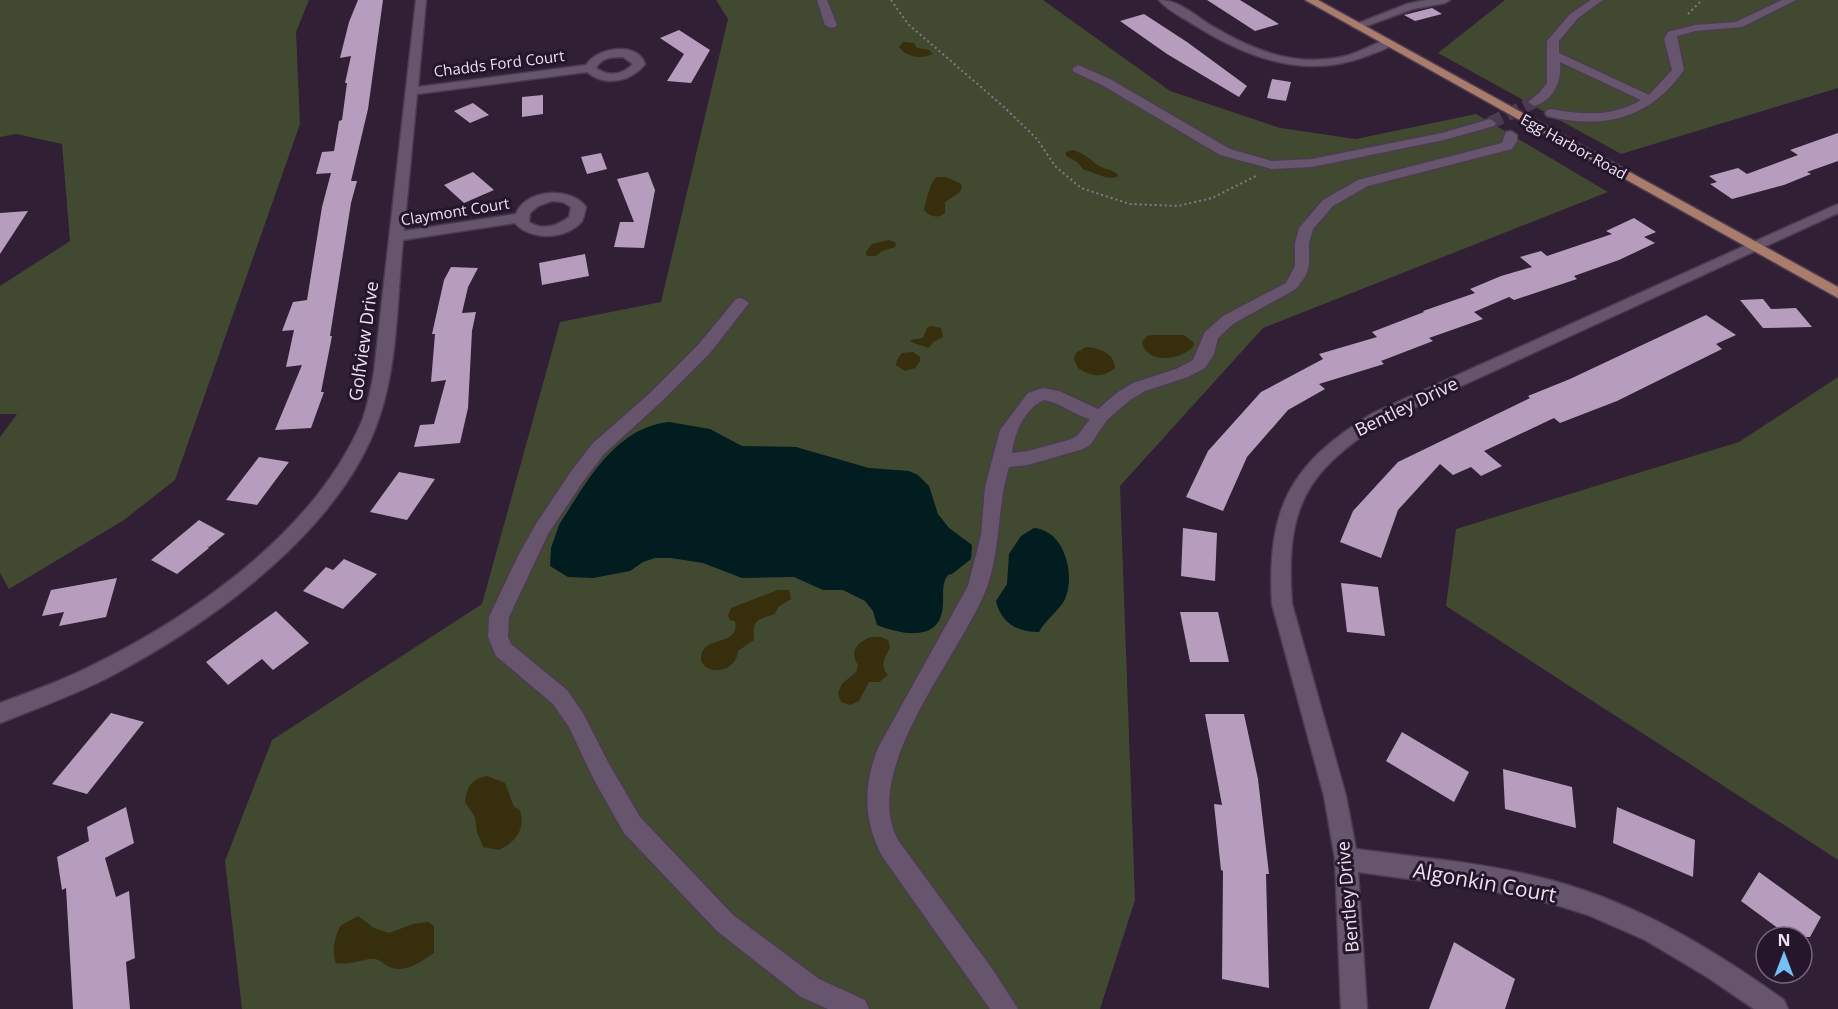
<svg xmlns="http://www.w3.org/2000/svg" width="1838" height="1009" font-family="'Open Sans',sans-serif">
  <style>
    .green { fill: #414931 }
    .sand { fill: #362e0d }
    .water { fill: #021d1f }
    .building { fill: #b69dbe }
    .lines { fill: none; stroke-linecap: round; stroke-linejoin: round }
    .minor-tunnel { stroke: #4c3c51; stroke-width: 13; stroke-dasharray: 13 6; stroke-linecap: butt }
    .minor-casing { stroke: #4b3c50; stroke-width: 3 }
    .major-casing { stroke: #4b3c50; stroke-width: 3 }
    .path { stroke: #857789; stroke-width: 2; stroke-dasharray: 2 3; stroke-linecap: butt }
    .minor { fill: #67546d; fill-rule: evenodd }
    .major { fill: #a97c6b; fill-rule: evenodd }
    .labels { text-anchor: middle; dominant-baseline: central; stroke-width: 6; stroke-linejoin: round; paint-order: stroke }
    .far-street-label { font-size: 15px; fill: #ece1f0; stroke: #26162b }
    .street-label { font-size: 18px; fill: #ece1f0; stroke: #26162b }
    .near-street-label { font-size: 21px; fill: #ece1f0; stroke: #26162b }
  </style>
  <rect width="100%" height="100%" fill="#301f35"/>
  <path class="green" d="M0 0H309L296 32 300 124 175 480 124 520 9 589 0 573V437L17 414H0V286L70 241 62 144 16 134 0 137Z
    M708 0H1043L1170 91 1280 128 1356 139 1476 114 1608 192 1263 328 1120 486 1135 900 1100 1009H242L225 861 272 740 482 604 560 322 661 302 728 19 716 0Z
    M1505 0H1838V88L1621 154 1438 53Z
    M1838 377V860L1446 606 1456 529 1739 442Z"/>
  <path class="sand" d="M903 42 914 43 917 48 929 50 933 54C921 59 907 58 899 47Z
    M1073 150C1085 153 1090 160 1099 166 1106 170 1112 169 1118 175L1117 177C1104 180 1096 172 1084 170L1077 162 1066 156V152Z
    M937 177H946L961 184 962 187 960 192 945 202V213C938 219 930 217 924 210 926 202 930 181 937 177Z
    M889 240 896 243 895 247 882 251 876 256H867L866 252 872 244Z
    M931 326 941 328 943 337 933 342 929 348 911 342V340L923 338 927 328Z
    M1153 335H1184L1194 343 1193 347C1180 360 1146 365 1142 342L1147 336Z
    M1086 347C1100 348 1114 353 1115 368 1103 378 1091 377 1078 368L1074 359 1076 353Z
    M913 352 920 357V361L915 368 905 371 896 365 897 360 902 353Z
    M778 590H789L791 599 778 607 775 614C757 620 752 619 754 640L738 651C735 677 700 674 701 657 702 635 741 647 735 621L730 620 728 616 731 608Z
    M870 637H881L888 640 890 647C885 659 879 664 888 675L879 682H869L859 701 850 705 841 702 838 693 842 684 856 672 858 665C849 651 857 643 870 637Z
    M487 776 505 783 514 807 519 809C527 827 516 843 498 850L483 847 477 832 475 817 465 802C467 787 471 779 487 776Z
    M358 916 374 928 389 933 413 924 428 922 434 926V953C421 962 402 976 386 965 380 961 377 958 369 959 357 961 348 965 336 963 331 950 335 938 340 926Z"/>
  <path class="water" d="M669 422 710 429 742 446 796 447 869 468 909 471 918 475 929 486 938 514 949 528 972 545 971 559 952 574 948 575C940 585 945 599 942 612 936 643 897 633 877 625L873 611 865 601 843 590H823L794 577 742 578 703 563 671 558H655L643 562 630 571 593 578 568 577 550 566 551 548 559 525C586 483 615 427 669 422Z
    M1034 528C1064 530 1076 574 1065 599 1062 607 1045 621 1039 632 1017 632 1001 623 996 601L1007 584 1009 554 1021 536Z"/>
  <path class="building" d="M358 0H383L368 109 351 181H357L351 203 330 336H332L321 392H324L311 428 275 430 302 365 286 367 294 330 282 331 293 302 307 300 322 207 331 173 316 174 322 152 334 151 339 121 342 120 347 83H345L351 56 340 58 349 22Z
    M1207 0H1240L1279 24 1255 31Z
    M1432 8 1442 14 1415 21 1404 15Z
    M1144 14 1187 42 1247 86 1239 97 1167 54 1120 21Z
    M679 30 710 50 691 83 667 81 684 54 660 38Z
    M1272 79 1291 82 1286 101 1267 98Z
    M543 95V114L522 117V97Z
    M473 103 489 115 470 123 454 111Z
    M1838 133V161L1807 172 1811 174 1784 185 1732 199 1710 184 1717 182 1709 176 1738 168 1747 174 1798 155 1790 150Z
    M601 153 607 169 587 174 581 157Z
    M473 172 494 190 464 203 444 185Z
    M648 172 655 190 644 248 614 247 620 222H634L617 179Z
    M28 211 0 254V213Z
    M1634 218 1656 232 1644 237 1655 243 1619 260 1574 276 1577 279 1514 300 1509 297 1474 312 1483 319 1429 338 1433 341 1381 361 1384 364 1319 384 1325 389 1288 410 1247 457 1223 511 1186 497 1208 451 1261 392 1323 359 1319 354 1377 337 1372 332 1424 312 1423 311 1475 293 1470 289 1501 276 1532 267 1520 257 1541 251 1547 256 1612 234 1606 231Z
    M585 254 589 276 542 285 539 263Z
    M451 267 478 268 468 287 462 313 476 312 472 331 468 408 460 443 414 447 420 425 434 424 446 380 431 382 435 334H432L444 280Z
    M1763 299 1771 309 1796 308 1812 327 1763 328 1740 300Z
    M1706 315 1736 335 1716 344 1722 349 1617 401 1560 423 1554 418 1484 451 1502 466 1481 476 1471 467 1453 475 1440 464 1398 510 1381 558 1340 542 1353 511 1398 462 1530 398 1528 396 1570 379Z
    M259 457 289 462 257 505 226 500Z
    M399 472 435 479 407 520 370 512Z
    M199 520 225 534 209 547 207 546 209 548 177 574 151 560Z
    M1183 528 1217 533 1215 581 1181 576Z
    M344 559 377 574 343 609 303 591 326 567 333 570Z
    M117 578 106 617 59 626 64 612 42 616 51 590Z
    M1341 583 1378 587 1385 636 1347 632Z
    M276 611 309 643 273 670 262 659 228 685 206 662Z
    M1180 612H1218L1229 662H1190Z
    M111 713 144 722 87 794 52 784Z
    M1205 714H1244L1258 779 1269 874H1266L1269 988 1222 979 1223 871 1221 870 1214 804 1222 805Z
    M1402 732 1469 772 1454 802 1386 761Z
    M1503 769 1572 787 1576 828 1505 809Z
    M126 807 134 843 105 858 116 897 129 891 135 958 126 962 130 1009H73L66 888 62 890 57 857 89 841 87 827Z
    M1617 807 1695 840 1693 877 1613 843Z
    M1759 872 1821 917 1810 937H1790L1741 901Z
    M1454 942 1515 979 1505 1009H1429Z"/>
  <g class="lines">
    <path class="minor-tunnel" d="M1490 123 1534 102"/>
    <defs>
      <path id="minor" d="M416 0H426L418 87 586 65C596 48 637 40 645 64 631 82 605 87 587 72L417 94 404 231 516 214C525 189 571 186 586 207 585 211 584 217 582 221 567 240 530 241 515 223L403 240C397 296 398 362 380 415 344 528 213 622 113 675 77 694 38 708 0 723V703C33 691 66 679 97 663 199 612 316 529 362 421 368 405 371 388 374 372ZM623 57 633 64C622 75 609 77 596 68 602 57 612 57 623 57ZM552 201 563 202 571 207 569 217C557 226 543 231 529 222L530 213 538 206Z
        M817 0H827L837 25 835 27 831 28 825 25Z
        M1159 0C1179 0 1194 15 1212 26 1254 51 1299 69 1349 55 1362 51 1374 43 1388 40L1394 43C1388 49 1377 52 1369 55 1308 80 1249 59 1196 26 1184 18 1168 11 1159 0Z
        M1426 0H1450L1445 3 1413 9 1361 28 1357 29 1351 26 1407 4Z
        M1591 0H1603L1578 18 1559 41V53L1649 95 1672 70 1664 39 1668 32 1695 25 1736 22 1782 0H1796L1742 27 1695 31 1677 36 1684 70C1650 119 1603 130 1547 116L1545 113 1547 110 1551 109C1582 115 1613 117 1641 100L1560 62C1562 81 1554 100 1534 106L1528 102 1539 93 1547 83V41L1570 14Z
        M1078 65 1110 79 1230 149 1272 161 1312 159 1442 133 1490 119 1496 123 1494 126 1444 140 1312 167 1272 169 1220 155 1102 85 1074 72 1072 69Z
        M1511 131 1517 135V141L1512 149 1368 186 1333 206 1313 229 1309 243V266L1305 277 1296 289 1233 324 1218 338 1214 354 1205 368 1188 377 1145 391 1130 400 1107 420 1090 445 1083 449 1028 465 1009 467C997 506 1001 548 987 587 962 654 859 769 898 840L993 970 1018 1009H990L882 856C863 821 863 783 879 746L968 586 981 535 985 487 1000 430 1028 393 1043 388 1059 391 1098 409 1118 392 1133 383 1176 369 1193 360 1205 332 1223 316 1286 283 1295 266V243L1299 228 1323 200 1358 180 1502 143 1506 132ZM1044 400C1059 402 1074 415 1090 419L1078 435 1072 439 1028 451 1012 453C1014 434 1024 409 1044 400Z
        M1838 204V213L1385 421C1304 472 1285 509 1292 604L1346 796 1356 849C1422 858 1490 863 1554 881 1638 904 1713 949 1784 1000L1788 1009H1754L1707 977 1645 940 1588 915 1553 904 1475 888 1358 872 1367 1009H1341L1335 859 1324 796 1272 604C1267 507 1290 464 1373 413Z
        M741 298 749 303 710 353 661 402 604 454 582 483 548 534 509 617 508 637 511 644 567 690 583 713 609 764 640 817 733 915 819 979 865 1000 869 1009H828L801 997 717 931 624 833 593 778 569 727 553 704 496 656 488 637 489 617 518 556 536 524 570 473 592 444 649 394 698 345 736 299Z"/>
      <path id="major" d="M1305 0H1318L1838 287V298Z"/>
    </defs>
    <use href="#minor" class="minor-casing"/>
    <use href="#major" class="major-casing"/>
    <path class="path" d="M891 0 908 24 1004 107 1037 139 1055 166 1081 188 1130 204 1178 206 1212 198 1256 176
      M1688 14 1702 0"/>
    <use href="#minor" class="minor"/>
    <use href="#major" class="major"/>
  </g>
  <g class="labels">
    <g class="far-street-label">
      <text transform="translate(499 63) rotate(-7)">Chadds Ford Court</text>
      <text transform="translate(1574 146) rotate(29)">Egg Harbor Road</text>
      <text transform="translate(455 211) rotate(-9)">Claymont Court</text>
    </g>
    <g class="street-label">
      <text transform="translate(363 341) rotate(-82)">Golfview Drive</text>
      <text transform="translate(1406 406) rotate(-26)">Bentley Drive</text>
      <text transform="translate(1347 897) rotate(-95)">Bentley Drive</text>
    </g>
    <g class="near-street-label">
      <text transform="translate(1485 882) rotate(10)">Algonkin Court</text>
    </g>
  </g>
  <g transform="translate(1784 955)"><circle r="28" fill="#26162b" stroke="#75677a" stroke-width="1.5"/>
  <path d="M0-4.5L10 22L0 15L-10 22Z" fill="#74c0f6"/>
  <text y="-9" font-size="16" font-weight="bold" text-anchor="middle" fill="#ece1f0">N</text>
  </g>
</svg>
